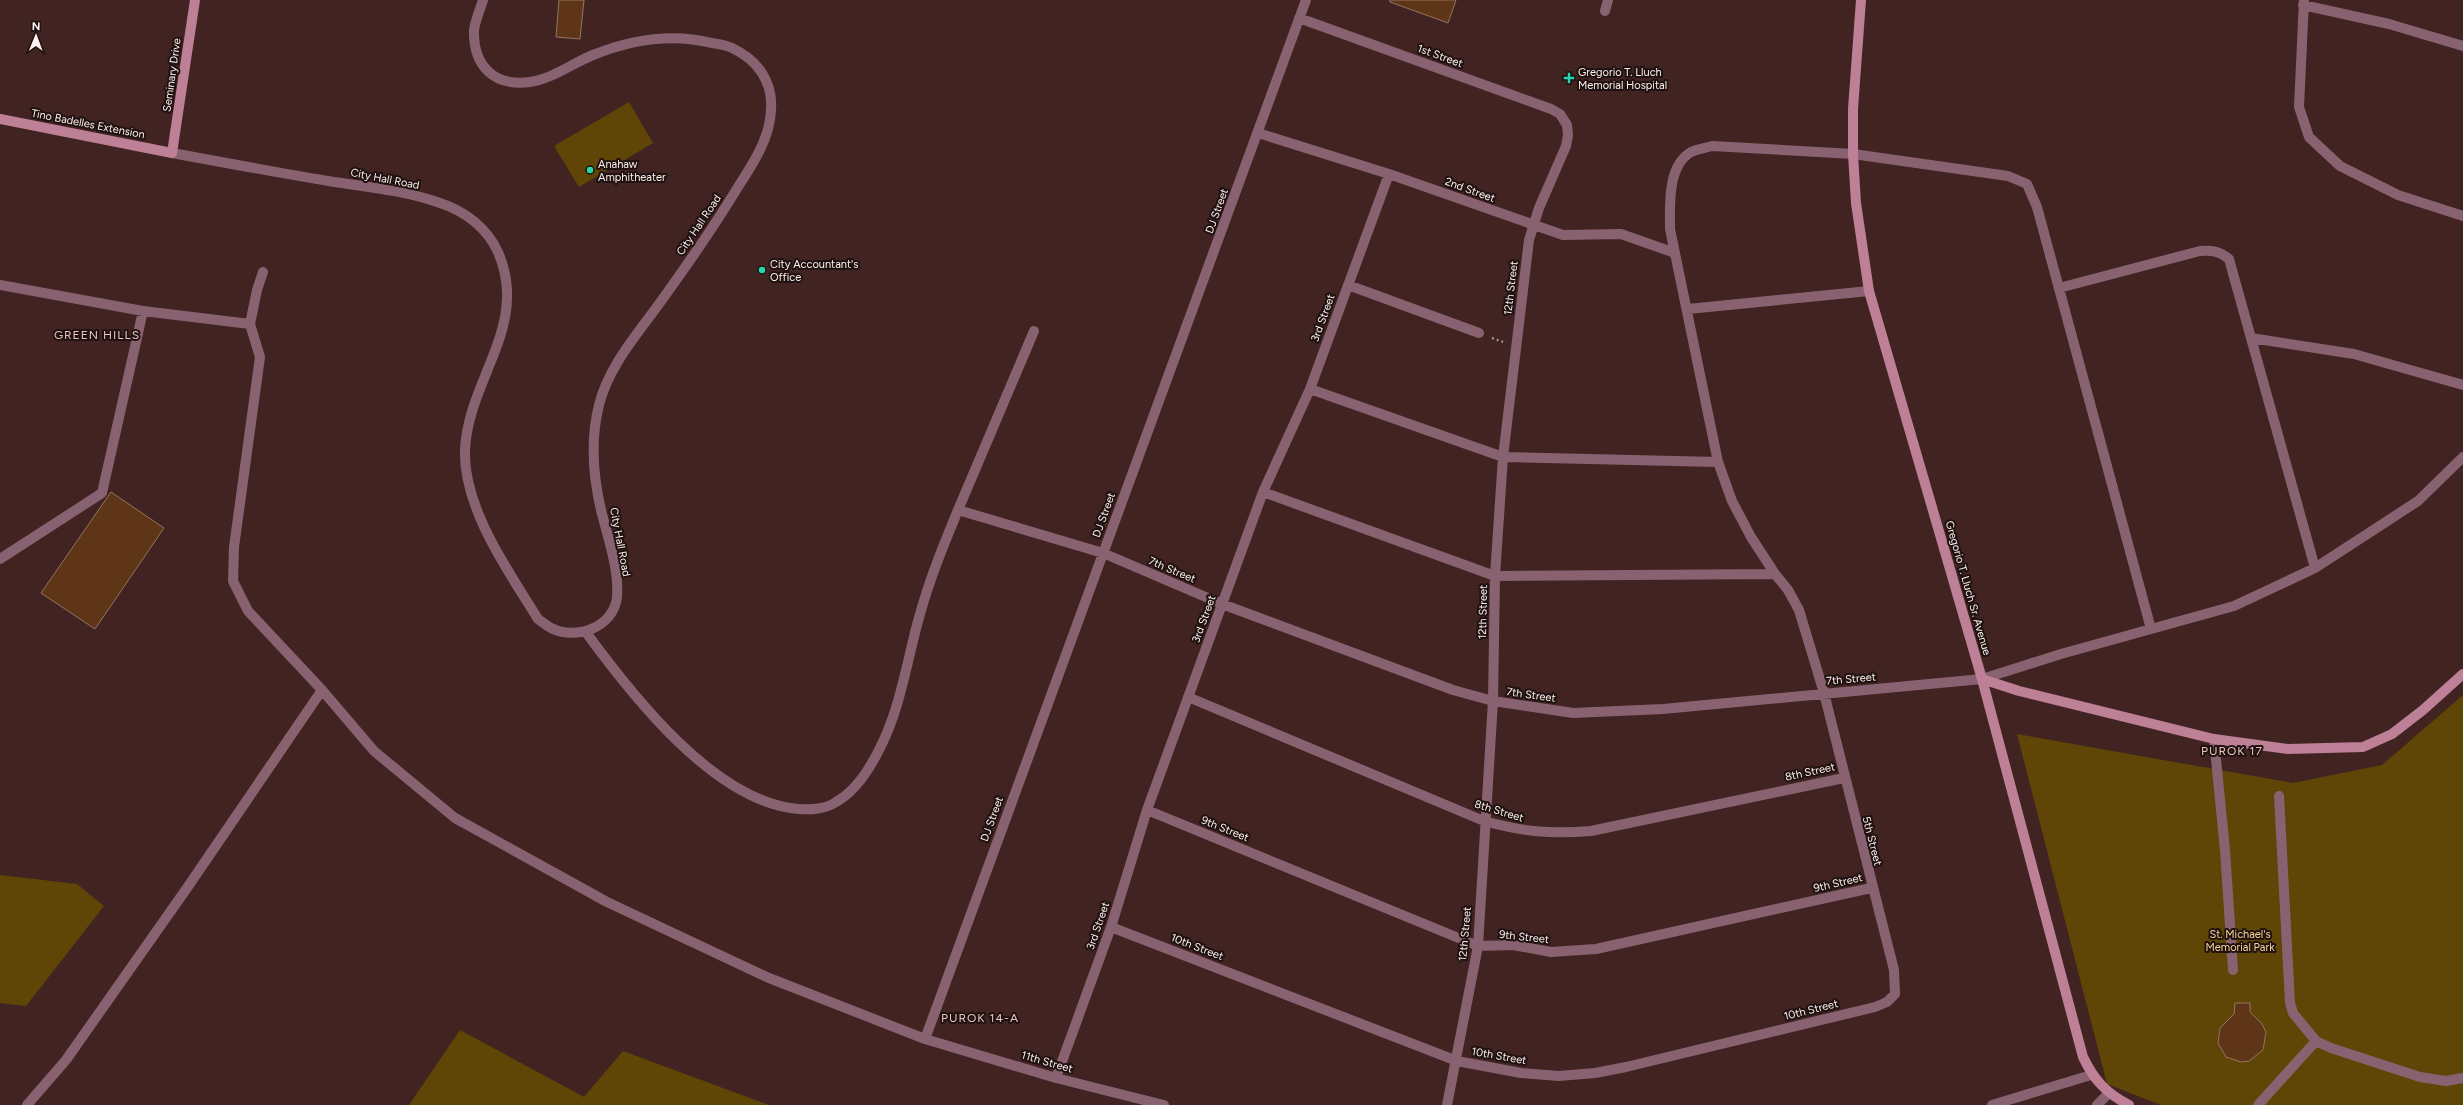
<svg xmlns="http://www.w3.org/2000/svg" width="2463" height="1105" font-family="Figtree,sans-serif">
  <style>
    .green { fill: #5f4606 }
    .building { fill: #5e3517; stroke: #917563 }
    .lines { fill: none; stroke-linecap: round; stroke-linejoin: round }
    .path { stroke: #a38f8d; stroke-width: 2.5; stroke-dasharray: 2 3; stroke-linecap: butt }
    .lane { stroke: #896271; stroke-width: 10 }
    .street { stroke: #896271; stroke-width: 10 }
    .secondary { stroke: #bd8097; stroke-width: 10 }
    .poi-dot { fill: #28d5ad; stroke: #1e1110; stroke-width: 1.5 }
    .labels { text-anchor: middle; dominant-baseline: central; stroke-width: 4; stroke-linejoin: round; paint-order: stroke }
    .street-label { font-size: 11px; fill: #fdf1ef; stroke: #1e1110 }
    .poi-label { font-size: 11px; fill: #fdf1ef; stroke: #1e1110; text-anchor: start }
    .park-label { font-size: 11px; fill: #f9d796; stroke: #1e1110 }
    .neighbourhood-label { font-size: 12px; letter-spacing: 1px; fill: #ebc4c0; stroke: #1e1110 }
  </style>
  <rect width="100%" height="100%" fill="#412422"/>
  <path class="green" d="M629 102 653 143 579 187 554 146Z
    M2463 695V1105H2161L2107 1084 2017 734 2293 783 2382 765Z
    M0 875 77 884 104 906 26 1006 0 1003Z
    M460 1030 584 1097 623 1051 769 1105H409Z"/>
  <path class="building" d="M559 0H584L580 39 556 37Z
    M1390 0H1456L1448 23 1390 2Z
    M111 492 164 528 95 629 41 593Z
    M2235 1003H2250V1012L2262 1024 2266 1032 2263 1050 2249 1061 2241 1062 2226 1057 2218 1043 2220 1028 2234 1014Z"/>
  <g class="lines">
    <path class="path" d="M1492 338 1503 342"/>
    <path class="lane" d="M1605 11 1608 0
      M172 153C226 163 280 173 334 182 369 187 406 191 440 203 465 211 487 228 498 252 530 326 468 379 465 450 463 508 509 572 538 619 542 622 547 626 551 628 576 641 614 627 617 597 619 570 609 541 602 514 593 478 590 441 599 405 609 364 641 330 664 297 690 261 715 225 738 187 753 164 770 138 771 110 773 82 758 60 732 48 726 45 718 44 712 43 672 33 630 40 593 55 573 63 552 79 530 82 494 87 473 66 474 30 475 21 480 10 483 0
      M585 631C631 694 715 803 799 809 810 810 826 809 836 802 856 791 869 770 879 750 901 708 907 659 920 614 930 578 944 544 958 510
      M2214 739 2225 850 2233 970
      M2279 796 2290 1003 2293 1013 2316 1041 2331 1048 2420 1077 2446 1081 2463 1078
      M2258 1105 2316 1041"/>
    <path class="street" d="M2304 0 2299 107 2309 137 2340 166 2398 195 2463 216
      M2303 5 2389 24 2463 46
      M1299 18 1551 109 1560 114 1567 125 1568 135 1566 146 1539 208 1529 240 1503 457 1495 576 1493 701 1478 946 1447 1105
      M1258 133 1389 174 1563 235 1621 234 1675 253
      M263 272 257 290 250 324 260 357 234 547 233 581 248 611 322 690 374 751 455 818 607 902 769 978 925 1039 1056 1078 1164 1105
      M0 285 143 311 250 324
      M1348 285 1479 333
      M2059 288 2200 251C2212 250 2219 251 2229 259L2315 568
      M1688 309 1869 291
      M1034 331 958 510 1103 553 1222 604 1453 690 1493 701 1573 713 1663 709 1982 679 2061 654 2234 606 2315 568 2418 501 2463 457
      M2251 338 2354 354 2463 385
      M1310 389 1503 457 1718 462
      M1263 492 1495 576 1775 574
      M0 559 102 493 143 311
      M1188 697 1484 821C1524 832 1549 834 1591 831L1844 778
      M1147 810 1478 946 1513 945 1551 952 1596 949 1871 888
      M1111 927 1457 1061 1521 1073 1559 1076 1595 1073 1626 1067 1875 1007 1887 1002 1895 994 1894 970 1824 693 1799 610 1788 590 1775 574 1751 537 1732 501 1718 462 1670 229C1670 206 1667 166 1691 152 1697 149 1705 148 1712 146L1853 154 2008 176 2027 184 2037 207 2151 629
      M925 1039 1306 0
      M1056 1078 1111 927 1147 810 1263 492 1310 389 1389 174
      M27 1105 66 1060 187 888 322 690
      M1992 1105 2091 1075
      M2097 1105 2108 1094"/>
    <path class="secondary" d="M1861 0 1853 109V154L1856 203 1869 291 1982 679 2083 1057C2094 1080 2106 1093 2129 1105
      M0 119 172 153 195 0
      M1982 679 2019 691 2214 739 2288 749 2363 747 2392 734 2423 710 2463 674"/>
  </g>
  <g class="poi-dot">
    <path d="M1567 72h4v4h4v4h-4v4h-4v-4h-4v-4h4z"/>
    <circle cx="590" cy="170" r="4"/>
    <circle cx="762" cy="270" r="4"/>
  </g>
  <g class="labels">
    <g class="street-label">
      <text transform="translate(1440 56) rotate(20)">1st Street</text>
      <text transform="translate(172 75) rotate(-82)">Seminary Drive</text>
      <text transform="translate(88 124) rotate(11)">Tino Badelles Extension</text>
      <text transform="translate(385 179) rotate(11)">City Hall Road</text>
      <text transform="translate(1470 190) rotate(20)">2nd Street</text>
      <text transform="translate(1217 211) rotate(-70)">DJ Street</text>
      <text transform="translate(699 225) rotate(-56)">City Hall Road</text>
      <text transform="translate(1511 288) rotate(-83)">12th Street</text>
      <text transform="translate(1323 318) rotate(-70)">3rd Street</text>
      <text transform="translate(1104 515) rotate(-70)">DJ Street</text>
      <text transform="translate(620 542) rotate(79)">City Hall Road</text>
      <text transform="translate(1172 570) rotate(23)">7th Street</text>
      <text transform="translate(1968 588) rotate(74)">Gregorio T. Lluch Sr. Avenue</text>
      <text transform="translate(1483 612) rotate(-89)">12th Street</text>
      <text transform="translate(1204 619) rotate(-70)">3rd Street</text>
      <text transform="translate(1851 679) rotate(-5)">7th Street</text>
      <text transform="translate(1531 695) rotate(8)">7th Street</text>
      <text transform="translate(1810 772) rotate(-12)">8th Street</text>
      <text transform="translate(1499 811) rotate(17)">8th Street</text>
      <text transform="translate(992 819) rotate(-70)">DJ Street</text>
      <text transform="translate(1225 829) rotate(22)">9th Street</text>
      <text transform="translate(1872 841) rotate(76)">5th Street</text>
      <text transform="translate(1838 883) rotate(-13)">9th Street</text>
      <text transform="translate(1098 926) rotate(-71)">3rd Street</text>
      <text transform="translate(1465 934) rotate(-85)">12th Street</text>
      <text transform="translate(1524 937) rotate(6)">9th Street</text>
      <text transform="translate(1197 947) rotate(21)">10th Street</text>
      <text transform="translate(1811 1010) rotate(-14)">10th Street</text>
      <text transform="translate(1499 1056) rotate(10)">10th Street</text>
      <text transform="translate(1047 1062) rotate(16)">11th Street</text>
    </g>
    <g class="poi-label">
      <text x="1578" y="72">Gregorio T. Lluch<tspan x="1578" dy="13">Memorial Hospital</tspan></text>
      <text x="598" y="164">Anahaw<tspan x="598" dy="13">Amphitheater</tspan></text>
      <text x="770" y="264">City Accountant's<tspan x="770" dy="13">Office</tspan></text>
    </g>
    <g class="park-label">
      <text x="2240" y="934">St. Michael's<tspan x="2240" dy="13">Memorial Park</tspan></text>
    </g>
    <g class="neighbourhood-label">
      <text x="97" y="335">GREEN HILLS</text>
      <text x="2232" y="751">PUROK 17</text>
      <text x="980" y="1018">PUROK 14-A</text>
    </g>
  </g>
  <g transform="translate(36 36) rotate(1)" stroke="#1e1110" stroke-width="3" paint-order="stroke">
  <path d="M0-3L7 15L0 10L-7 15Z" fill="#fdf1ef"/>
  <text y="-6" font-size="11" font-weight="bold" text-anchor="middle" fill="#fdf1ef">N</text>
  </g>
</svg>
